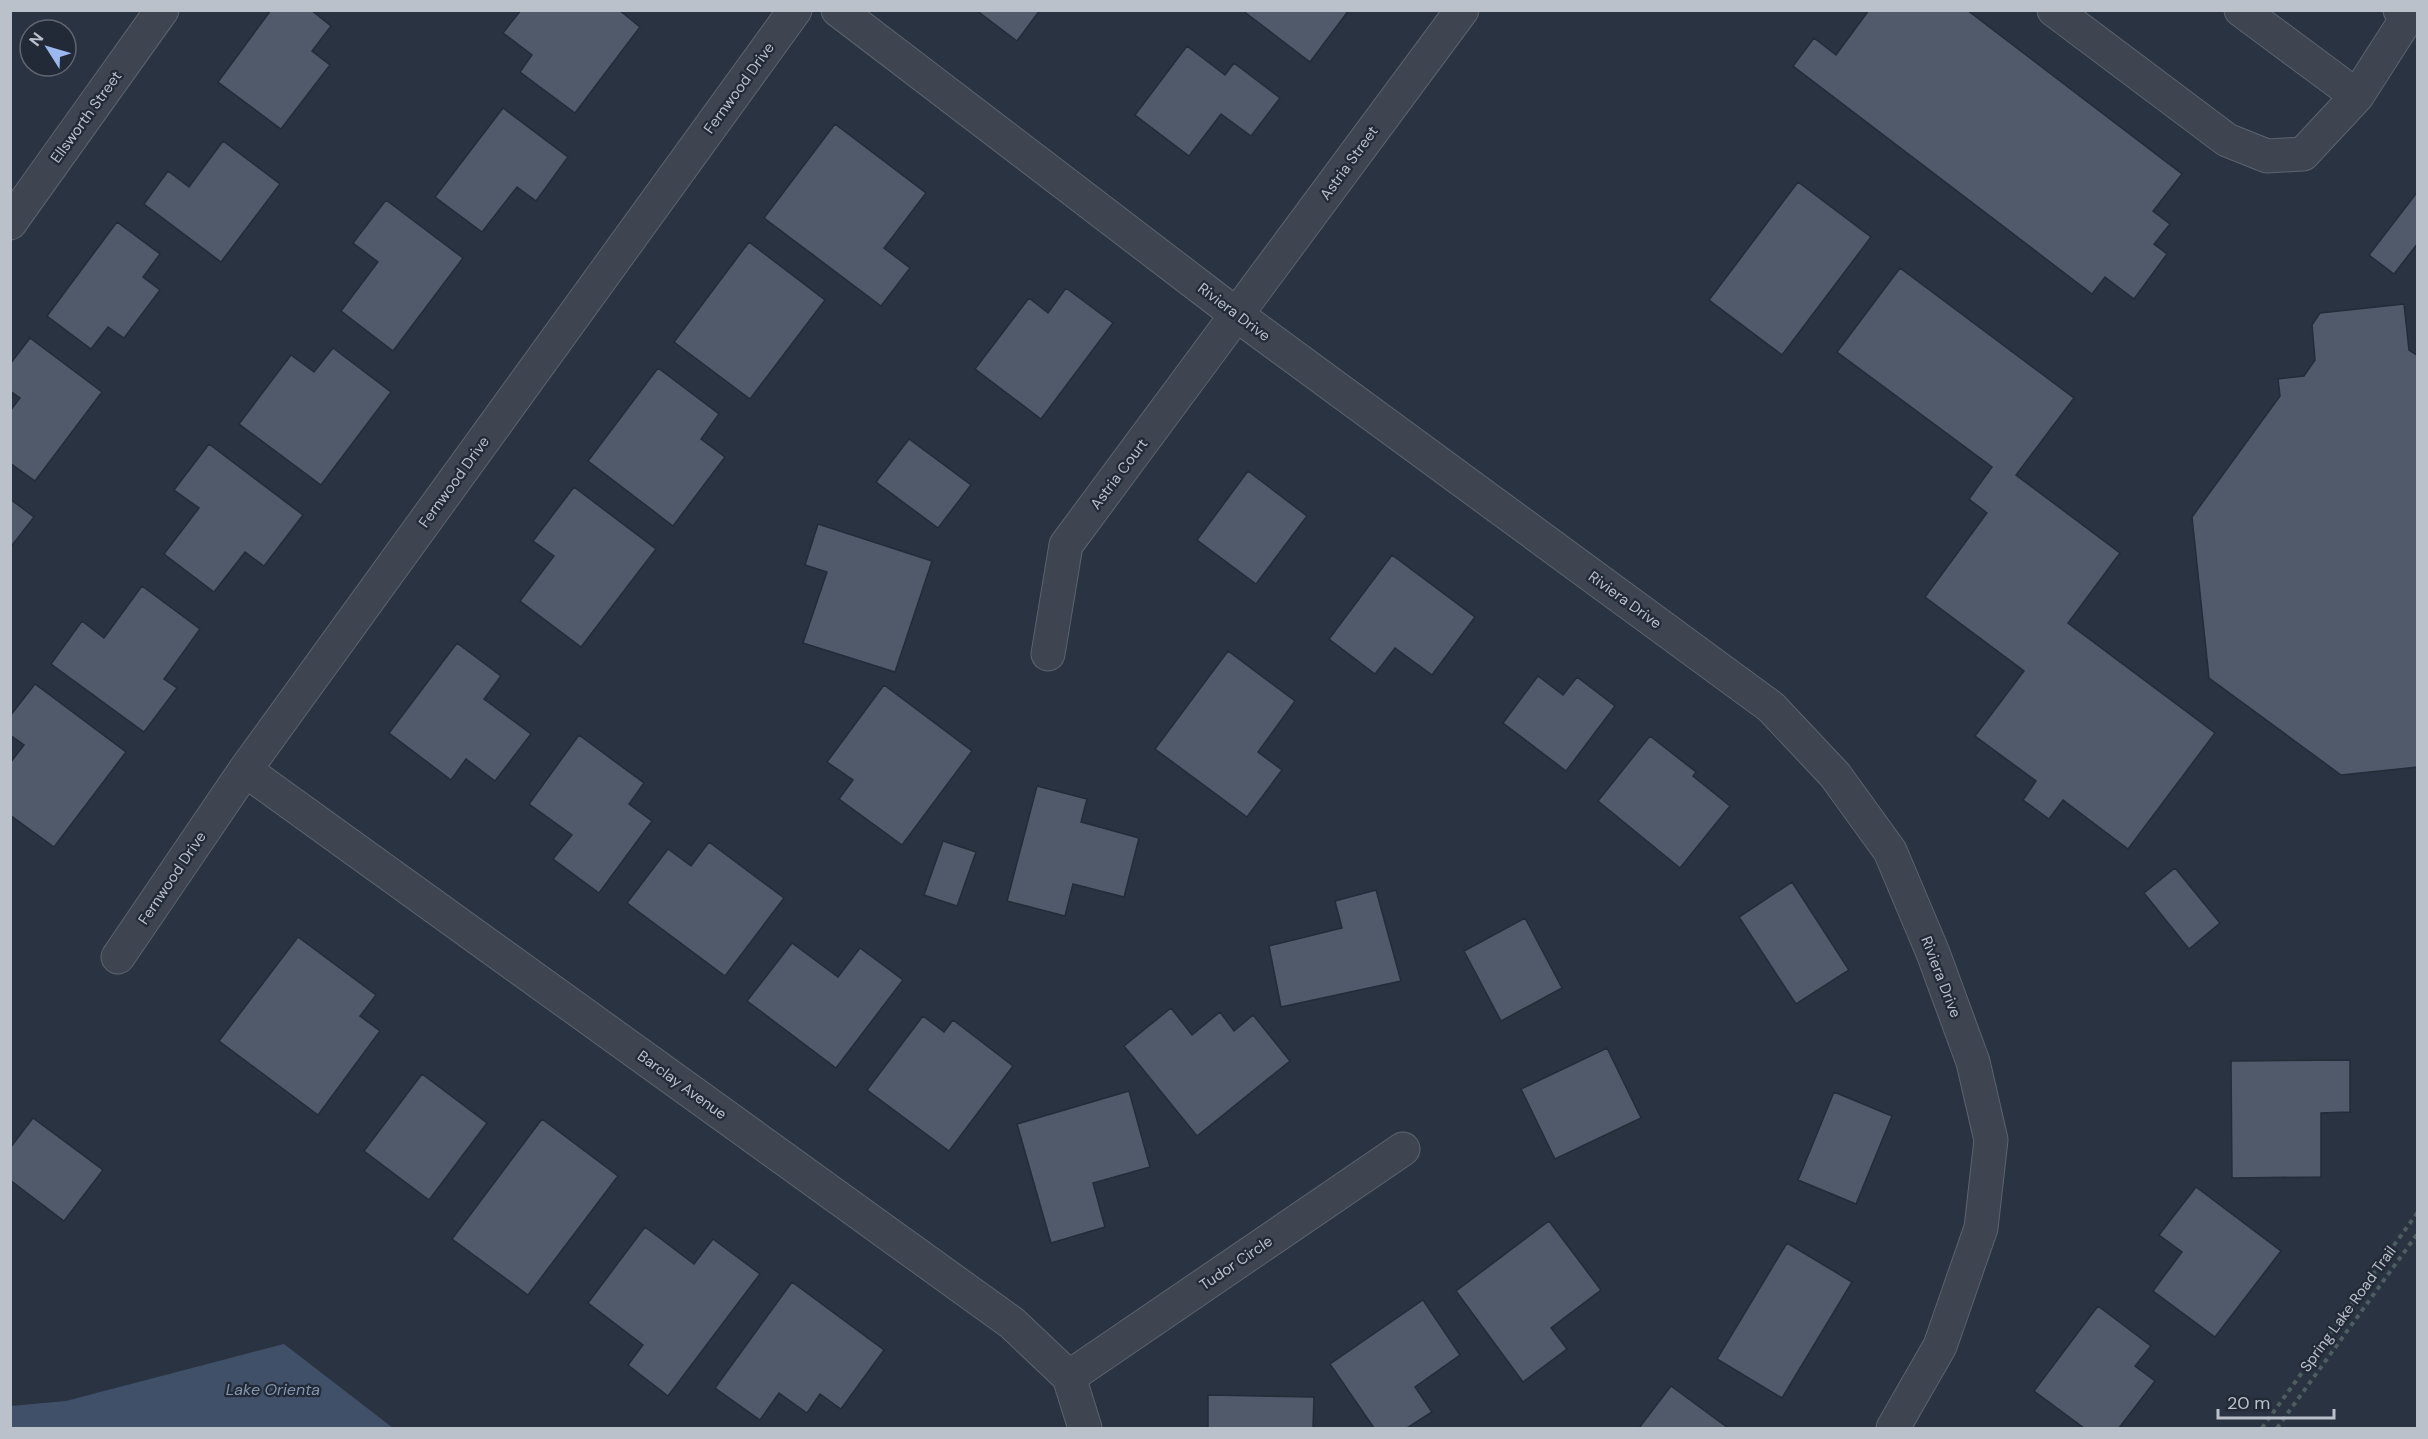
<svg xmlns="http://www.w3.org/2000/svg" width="2428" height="1439" font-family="'DM Sans',sans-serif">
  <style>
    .water { fill: #415069 }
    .building { fill: #505a6a; stroke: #242c39; stroke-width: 1.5 }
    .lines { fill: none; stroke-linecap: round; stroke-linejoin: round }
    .minor-casing { stroke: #5c636f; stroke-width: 35 }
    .path { stroke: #4c5e61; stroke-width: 4; stroke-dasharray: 4.5 4.5; stroke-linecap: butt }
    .minor { stroke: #3e4551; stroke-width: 33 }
    .labels { text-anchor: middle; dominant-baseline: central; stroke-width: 4.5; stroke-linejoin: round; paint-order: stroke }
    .street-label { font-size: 15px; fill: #bbc1cb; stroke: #222a37 }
    .water-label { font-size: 16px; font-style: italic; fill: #8596b0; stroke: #222a37 }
  </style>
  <rect width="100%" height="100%" fill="#2a3341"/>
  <path class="water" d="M284 1344 393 1428H11V1406L66 1401Z"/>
  <path class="building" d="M271 10H311L331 26 312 51 330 65 281 129 218 82Z
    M521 10H619L640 27 575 113 520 72 532 55 503 33Z
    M976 10H1040L1017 41Z
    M1242 10H1349L1310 62Z
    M1869 10H1967L2182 174 2153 211 2170 224 2154 244 2167 254 2134 299 2105 277 2092 294 1793 66 1814 38 1836 55Z
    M1187 46 1225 75 1234 63 1280 98 1251 136 1221 114 1189 156 1135 115Z
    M503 108 568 157 536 201 517 187 482 232 435 197Z
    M835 124 926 193 884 248 910 268 881 306 764 218Z
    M223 141 280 184 221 262 144 204 168 171 189 187Z
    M1798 182 1871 237 1782 355 1709 300Z
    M2418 191V243L2394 274 2369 255Z
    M386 200 463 258 393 351 341 311 378 262 353 243Z
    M117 222 160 254 143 277 160 290 124 338 108 327 91 349 47 316Z
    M749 242 825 300 750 399 674 342Z
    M1900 268 2074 398 2016 475 2120 553 2068 623 2215 733 2128 849 2063 800 2049 819 2023 800 2036 781 1975 736 2024 671 1925 597 1987 513 1969 499 1992 467 1837 352Z
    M1066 288 1113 323 1041 419 975 369 1029 298 1048 313Z
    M2404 304 2409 350 2418 356V767L2341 775 2209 678 2192 517 2280 396 2278 379 2304 376 2315 360 2312 325 2320 313Z
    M30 338 102 392 35 481 10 463V411L20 398 10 391V364Z
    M333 348 391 392 321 485 239 424 291 355 314 372Z
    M658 368 719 414 701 439 725 457 673 526 588 461Z
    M909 439 971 485 938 528 876 482Z
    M209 444 303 515 264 566 245 552 214 592 164 554 199 508 174 490Z
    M1248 471 1307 516 1256 584 1197 540Z
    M574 487 656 549 581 647 520 601 554 556 533 541Z
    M10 499 34 517 10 548Z
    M818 524 932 561 895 672 803 643 827 572 805 565Z
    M1392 555 1475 617 1432 675 1395 648 1375 674 1329 639Z
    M142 586 200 629 164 679 177 688 144 732 51 664 82 621 104 638Z
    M457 643 501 676 484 699 531 734 495 781 466 759 451 780 389 733Z
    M1228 651 1295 701 1258 752 1282 770 1247 817 1155 749Z
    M1538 676 1563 695 1577 677 1615 706 1566 771 1503 723Z
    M35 684 126 752 54 847 10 815V763L24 745 10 735V716Z
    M884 685 972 751 902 845 839 799 853 780 827 762Z
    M579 735 644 783 629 804 652 821 599 893 553 859 572 835 529 804Z
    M1650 736 1696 772 1693 776 1730 806 1680 868 1598 801Z
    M1037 786 1087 799 1081 822 1139 838 1124 897 1073 884 1065 916 1007 901Z
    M943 841 976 852 957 906 924 895Z
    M709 842 784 898 725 976 627 903 668 849 691 866Z
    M2175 868 2220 923 2189 949 2144 893Z
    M1792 882 1849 970 1796 1004 1739 917Z
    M1376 890 1401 981 1281 1007 1269 946 1342 928 1335 901Z
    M1525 918 1562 988 1501 1021 1464 951Z
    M298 937 376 995 360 1016 380 1031 318 1115 219 1041Z
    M792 943 838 977 860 948 903 980 836 1068 747 1001Z
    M1171 1008 1192 1035 1220 1012 1234 1031 1253 1015 1290 1061 1197 1136 1124 1046Z
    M923 1016 944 1032 953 1020 1013 1066 949 1151 867 1090Z
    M1607 1048 1641 1118 1555 1159 1521 1089Z
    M2350 1060V1112L2321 1113V1177L2232 1178 2231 1061Z
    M422 1074 487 1123 429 1200 364 1151Z
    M1129 1091 1150 1167 1093 1183 1105 1227 1051 1243 1017 1124Z
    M1834 1092 1892 1116 1856 1204 1798 1180Z
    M33 1118 103 1170 64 1221 10 1180V1148Z
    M542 1119 618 1176 528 1295 452 1239Z
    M2196 1187 2281 1251 2215 1337 2153 1291 2182 1252 2159 1235Z
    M1549 1221 1601 1290 1551 1328 1567 1349 1523 1382 1456 1291Z
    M645 1227 694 1264 713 1239 760 1274 668 1396 628 1365 643 1345 588 1303Z
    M1787 1243 1852 1282 1782 1398 1717 1359Z
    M792 1282 884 1350 841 1409 820 1394 807 1413 779 1393 760 1420 715 1388Z
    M1423 1300 1460 1355 1415 1387 1432 1412 1407 1428H1374L1330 1364Z
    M2098 1306 2151 1346 2135 1366 2155 1381 2119 1428H2084L2034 1391Z
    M1671 1386 1728 1428H1639Z
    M1208 1395 1314 1397 1313 1428H1208Z"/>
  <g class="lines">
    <defs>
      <path id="minor" d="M838 10 1237 315 1771 707 1835 775 1890 851 1933 953 1973 1062 1991 1140 1981 1228 1940 1346 1893 1428
        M2054 10 2227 140 2267 156 2303 154 2357 96 2405 21 2400 10
        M2241 10 2357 96
        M10 223 162 10
        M1048 654 1066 545 1462 10
        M245 770 1012 1323 1069 1377 1085 1428
        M118 957 245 770 795 10
        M1069 1377 1403 1149"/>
    </defs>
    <use href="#minor" class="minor-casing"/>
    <path class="path" d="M2262 1428 2418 1212
      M2277 1428 2418 1233"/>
    <use href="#minor" class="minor"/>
  </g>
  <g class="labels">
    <g class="street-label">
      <text transform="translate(739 88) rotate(-54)">Fernwood Drive</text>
      <text transform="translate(86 117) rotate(-54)">Ellsworth Street</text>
      <text transform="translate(1349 163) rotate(-54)">Astria Street</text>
      <text transform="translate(1234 312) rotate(37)">Riviera Drive</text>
      <text transform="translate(1119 474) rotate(-53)">Astria Court</text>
      <text transform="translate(454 482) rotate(-54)">Fernwood Drive</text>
      <text transform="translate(1625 600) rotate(36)">Riviera Drive</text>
      <text transform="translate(172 878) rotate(-56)">Fernwood Drive</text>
      <text transform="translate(1941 977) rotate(69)">Riviera Drive</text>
      <text transform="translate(682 1085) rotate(36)">Barclay Avenue</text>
      <text transform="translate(1236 1263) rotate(-34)">Tudor Circle</text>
      <text transform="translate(2348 1309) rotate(-54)">Spring Lake Road Trail</text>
    </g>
    <g class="water-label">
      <text x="273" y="1389">Lake Orienta</text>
    </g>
  </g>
  <rect width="2428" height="1439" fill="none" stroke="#bbc1cb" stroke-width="24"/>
  <g transform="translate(48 48) rotate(307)"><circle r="28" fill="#222a37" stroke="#5f6672" stroke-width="1.5"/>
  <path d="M0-4.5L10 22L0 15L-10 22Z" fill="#9bb9f0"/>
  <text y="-9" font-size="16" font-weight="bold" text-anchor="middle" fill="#bbc1cb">N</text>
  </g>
  <path d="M2218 1409v9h116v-9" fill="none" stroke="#bbc1cb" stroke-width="3"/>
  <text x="2227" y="1409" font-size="18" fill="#bbc1cb" stroke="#222a37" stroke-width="4.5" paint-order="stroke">20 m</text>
</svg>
